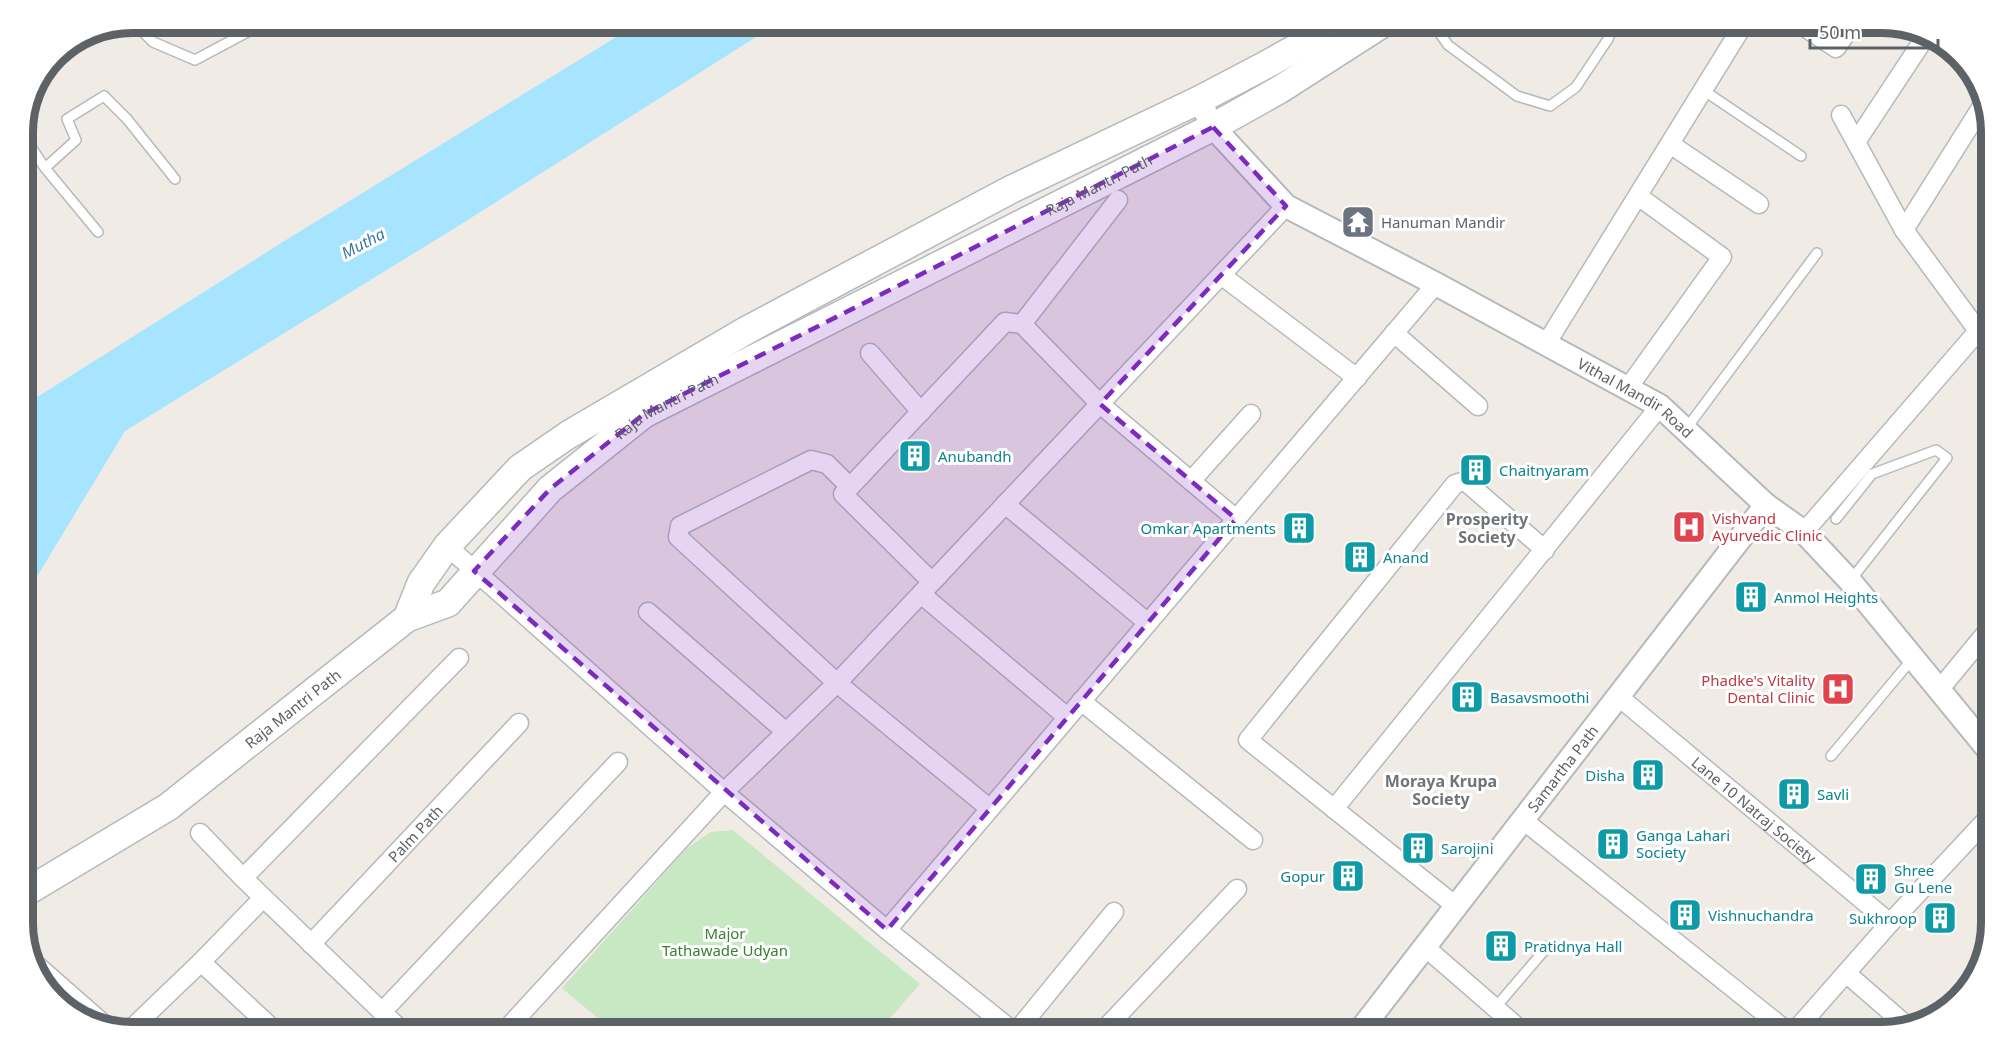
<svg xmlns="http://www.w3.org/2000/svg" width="2014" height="1055" font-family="'Noto Sans',sans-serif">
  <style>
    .green { fill: #c7e8c2 }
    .water { fill: #a6e4ff }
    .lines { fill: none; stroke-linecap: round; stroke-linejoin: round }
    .service-casing { stroke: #b6b9bc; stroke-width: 12 }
    .minor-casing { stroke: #b6b9bc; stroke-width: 21 }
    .tertiary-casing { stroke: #b6b9bc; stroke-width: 26 }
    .secondary-casing { stroke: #b4b9bd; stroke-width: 30 }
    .service { stroke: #fff; stroke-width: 9 }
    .minor { stroke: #fff; stroke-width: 18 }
    .tertiary { stroke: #fff; stroke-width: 22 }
    .secondary { stroke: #fff; stroke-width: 27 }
    .marked { fill: #7b2cbf; fill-opacity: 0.2; stroke: #7b2cbf; stroke-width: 4.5; stroke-dasharray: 12 8; stroke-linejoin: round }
    .labels { text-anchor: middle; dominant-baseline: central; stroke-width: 6; stroke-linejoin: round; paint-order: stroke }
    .street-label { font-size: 15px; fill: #5d6266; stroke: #fff }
    .worship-label { font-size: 15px; fill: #5b616d; stroke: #fff; text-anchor: start }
    .culture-label { font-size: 15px; fill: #0d838f; stroke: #fff; text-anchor: start }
    .health-label { font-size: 15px; fill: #be3a42; stroke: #fff; text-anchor: start }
    .park-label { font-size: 15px; fill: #398131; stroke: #fff }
    .water-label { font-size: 16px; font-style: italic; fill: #3b7ba3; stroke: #fff }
    .neighbourhood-label { font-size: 16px; font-weight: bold; fill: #6e7478; stroke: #fff }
    .rim { fill: none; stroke: #5d6266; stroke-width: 8 }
  </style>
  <rect width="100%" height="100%" fill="#f0ece5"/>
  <path class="green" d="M733 830 920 984 878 1032H614L562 988 687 848 711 832Z"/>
  <path class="water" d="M639 23H778L455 228 125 431 38 575 23 586V406L286 240Z"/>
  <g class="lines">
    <defs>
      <path id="service" d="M133 22 153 42 195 60 266 22
        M1432 22 1448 45 1517 96 1550 106 1576 87 1608 39 1615 22
        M1703 90 1801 156
        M23 135 45 168 98 232
        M45 168 76 140 67 119 104 96 127 119 175 179
        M1686 429 1817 253
        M1836 519 1872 474 1936 450 1947 458 1850 581
        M1831 756 1913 658
        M1495 1008 1548 946
        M1372 1017 1390 1032"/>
      <g id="minor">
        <path d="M1797 22 1836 48 1854 22"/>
        <path d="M1841 115 1904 230"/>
        <path d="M1856 142 1928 33"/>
        <path d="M1670 144 1759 204"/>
        <path d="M1221 275 1357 378"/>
        <path d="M1022 324 1118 200"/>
        <path d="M1979 332 1904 230 1984 103"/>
        <path d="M1394 333 1478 406"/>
        <path d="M1546 344 1745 22"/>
        <path d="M870 353 921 412"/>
        <path d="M1628 388 1722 257 1638 196"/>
        <path d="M1191 481 1251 414"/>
        <path d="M850 487 1005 322 1022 324 1100 404 1236 519"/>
        <path d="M1005 504 1148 623"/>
        <path d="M1804 532 1991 316"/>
        <path d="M447 546 724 792 887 930 1014 1032"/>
        <path d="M939 575 932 582 843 494 850 487 827 464 811 460 680 526 678 537 837 683 989 808"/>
        <path d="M921 594 1067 717"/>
        <path d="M648 612 786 732"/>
        <path d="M1939 690 1991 627"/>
        <path id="s1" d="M1619 697 1890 923"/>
        <path d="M1081 701 1253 840"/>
        <path d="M1334 809 1660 406"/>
        <path d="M1523 820 1788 1032"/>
        <path d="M200 833 243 878 403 1032"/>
        <path d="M243 878 459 658"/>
        <path d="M263 898 201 962 276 1032"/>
        <path d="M1457 907 1248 740 1455 484 1465 481 1545 550"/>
        <path d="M887 930 1436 284"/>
        <path id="s2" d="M311 944 519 723"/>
        <path d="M1425 947 1523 1032"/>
        <path d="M34 963 107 1027"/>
        <path d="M1846 973 1907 1026"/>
        <path d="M382 1012 618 762"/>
        <path d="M128 1032 201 962"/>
        <path d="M504 1032 724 792 837 683 1286 206"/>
        <path d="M1016 1032 1114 912"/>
        <path d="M1102 1032 1237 889"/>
        <path d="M1794 1032 1890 923 1991 815"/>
      </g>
      <g id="tertiary">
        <path id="s3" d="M1199 100 1213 127 1286 206 1436 284 1660 406 1766 505 1804 532 1850 581 1991 753"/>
        <path id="s4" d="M1359 1032 1766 505"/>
      </g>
      <g id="secondary">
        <path d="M407 618 421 583 447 546 520 468 568 435 747 330 1010 190 1199 100 1260 68 1305 43 1335 22"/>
        <path id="s5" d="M23 894 168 807 407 618 448 603 550 489 644 414 1213 127 1279 90 1385 22"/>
      </g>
    </defs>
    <use href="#service" class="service-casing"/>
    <use href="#minor" class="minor-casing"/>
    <use href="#tertiary" class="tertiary-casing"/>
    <use href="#secondary" class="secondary-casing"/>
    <use href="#service" class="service"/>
    <use href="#minor" class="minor"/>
    <use href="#tertiary" class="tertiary"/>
    <use href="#secondary" class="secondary"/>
  </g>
  <path class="marked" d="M1213 127 1286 206 1100 404 1236 519 887 930 474 571 550 489 644 414Z"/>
  <defs>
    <symbol id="temple-square" viewBox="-11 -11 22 22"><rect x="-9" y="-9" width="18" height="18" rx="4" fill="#6b7280" stroke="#fff"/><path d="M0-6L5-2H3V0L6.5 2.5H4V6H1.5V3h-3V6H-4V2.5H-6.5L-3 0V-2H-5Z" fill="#fff"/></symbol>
    <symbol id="building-square" viewBox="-11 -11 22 22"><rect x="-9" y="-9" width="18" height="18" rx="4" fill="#0f9aa8" stroke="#fff"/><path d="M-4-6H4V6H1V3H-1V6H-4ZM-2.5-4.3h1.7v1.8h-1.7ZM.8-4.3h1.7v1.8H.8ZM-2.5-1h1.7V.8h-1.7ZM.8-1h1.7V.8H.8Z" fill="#fff"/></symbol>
    <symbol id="hospital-square" viewBox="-11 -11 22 22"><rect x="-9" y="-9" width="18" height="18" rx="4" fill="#e0444e" stroke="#fff"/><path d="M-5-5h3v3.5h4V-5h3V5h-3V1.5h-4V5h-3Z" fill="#fff"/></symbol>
  </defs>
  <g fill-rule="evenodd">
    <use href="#temple-square" x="1339" y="203" width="38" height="38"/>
    <use href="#building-square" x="896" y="437" width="38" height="38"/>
    <use href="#building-square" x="1457" y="451" width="38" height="38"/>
    <use href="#hospital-square" x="1670" y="508" width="38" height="38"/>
    <use href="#building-square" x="1280" y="509" width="38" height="38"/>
    <use href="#building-square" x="1341" y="538" width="38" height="38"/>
    <use href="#building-square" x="1732" y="578" width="38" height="38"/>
    <use href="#hospital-square" x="1819" y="670" width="38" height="38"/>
    <use href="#building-square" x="1448" y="678" width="38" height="38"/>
    <use href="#building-square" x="1629" y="756" width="38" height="38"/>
    <use href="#building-square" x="1775" y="775" width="38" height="38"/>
    <use href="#building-square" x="1594" y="825" width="38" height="38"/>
    <use href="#building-square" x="1399" y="829" width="38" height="38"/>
    <use href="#building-square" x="1329" y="857" width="38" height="38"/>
    <use href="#building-square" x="1852" y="860" width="38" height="38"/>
    <use href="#building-square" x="1666" y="896" width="38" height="38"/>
    <use href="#building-square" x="1921" y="899" width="38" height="38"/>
    <use href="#building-square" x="1482" y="927" width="38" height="38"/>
  </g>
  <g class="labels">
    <g class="street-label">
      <text stroke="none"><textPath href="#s5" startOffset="1300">Raja Mantri Path</textPath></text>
      <text stroke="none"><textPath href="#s3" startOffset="537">Vithal Mandir Road</textPath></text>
      <text stroke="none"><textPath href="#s5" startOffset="814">Raja Mantri Path</textPath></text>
      <text stroke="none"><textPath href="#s5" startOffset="328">Raja Mantri Path</textPath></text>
      <text stroke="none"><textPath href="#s4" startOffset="333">Samartha Path</textPath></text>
      <text stroke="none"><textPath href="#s1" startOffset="176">Lane 10 Natraj Society</textPath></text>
      <text stroke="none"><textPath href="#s2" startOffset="152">Palm Path</textPath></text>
    </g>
    <g class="worship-label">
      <text x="1381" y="222">Hanuman Mandir</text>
    </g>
    <g class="culture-label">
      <text x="938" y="456">Anubandh</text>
      <text x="1499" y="470">Chaitnyaram</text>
      <text x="1276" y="528" text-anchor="end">Omkar Apartments</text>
      <text x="1383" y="557">Anand</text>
      <text x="1774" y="597">Anmol Heights</text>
      <text x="1490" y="697">Basavsmoothi</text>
      <text x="1625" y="775" text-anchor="end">Disha</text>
      <text x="1817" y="794">Savli</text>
      <text x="1636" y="835">Ganga Lahari<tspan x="1636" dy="17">Society</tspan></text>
      <text x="1441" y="848">Sarojini</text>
      <text x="1894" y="870">Shree<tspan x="1894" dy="17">Gu Lene</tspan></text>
      <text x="1325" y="876" text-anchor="end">Gopur</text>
      <text x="1708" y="915">Vishnuchandra</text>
      <text x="1917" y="918" text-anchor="end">Sukhroop</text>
      <text x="1524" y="946">Pratidnya Hall</text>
    </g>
    <g class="health-label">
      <text x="1712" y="518">Vishvand<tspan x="1712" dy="17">Ayurvedic Clinic</tspan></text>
      <text x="1815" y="680" text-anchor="end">Phadke's Vitality<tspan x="1815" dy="17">Dental Clinic</tspan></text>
    </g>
    <g class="park-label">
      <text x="725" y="933">Major<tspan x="725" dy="17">Tathawade Udyan</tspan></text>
    </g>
    <g class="water-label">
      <text transform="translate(363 243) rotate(-28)">Mutha</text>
    </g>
    <g class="neighbourhood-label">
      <text x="1487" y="519">Prosperity<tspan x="1487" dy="18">Society</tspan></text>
      <text x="1441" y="781">Moraya Krupa<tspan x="1441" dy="18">Society</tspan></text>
    </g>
  </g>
  <path d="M0 0H2014V1055H0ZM132 33H1882A99 99 0 0 1 1981 132V923A99 99 0 0 1 1882 1022H132A99 99 0 0 1 33 923V132A99 99 0 0 1 132 33Z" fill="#fff" fill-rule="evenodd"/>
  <path class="rim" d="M132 33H1882A99 99 0 0 1 1981 132V923A99 99 0 0 1 1882 1022H132A99 99 0 0 1 33 923V132A99 99 0 0 1 132 33Z"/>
  <path d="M1810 39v9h128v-9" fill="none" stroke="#5d6266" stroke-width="3"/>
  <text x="1819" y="39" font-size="18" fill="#5d6266" stroke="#ffffff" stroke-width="4.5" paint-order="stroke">50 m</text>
</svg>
